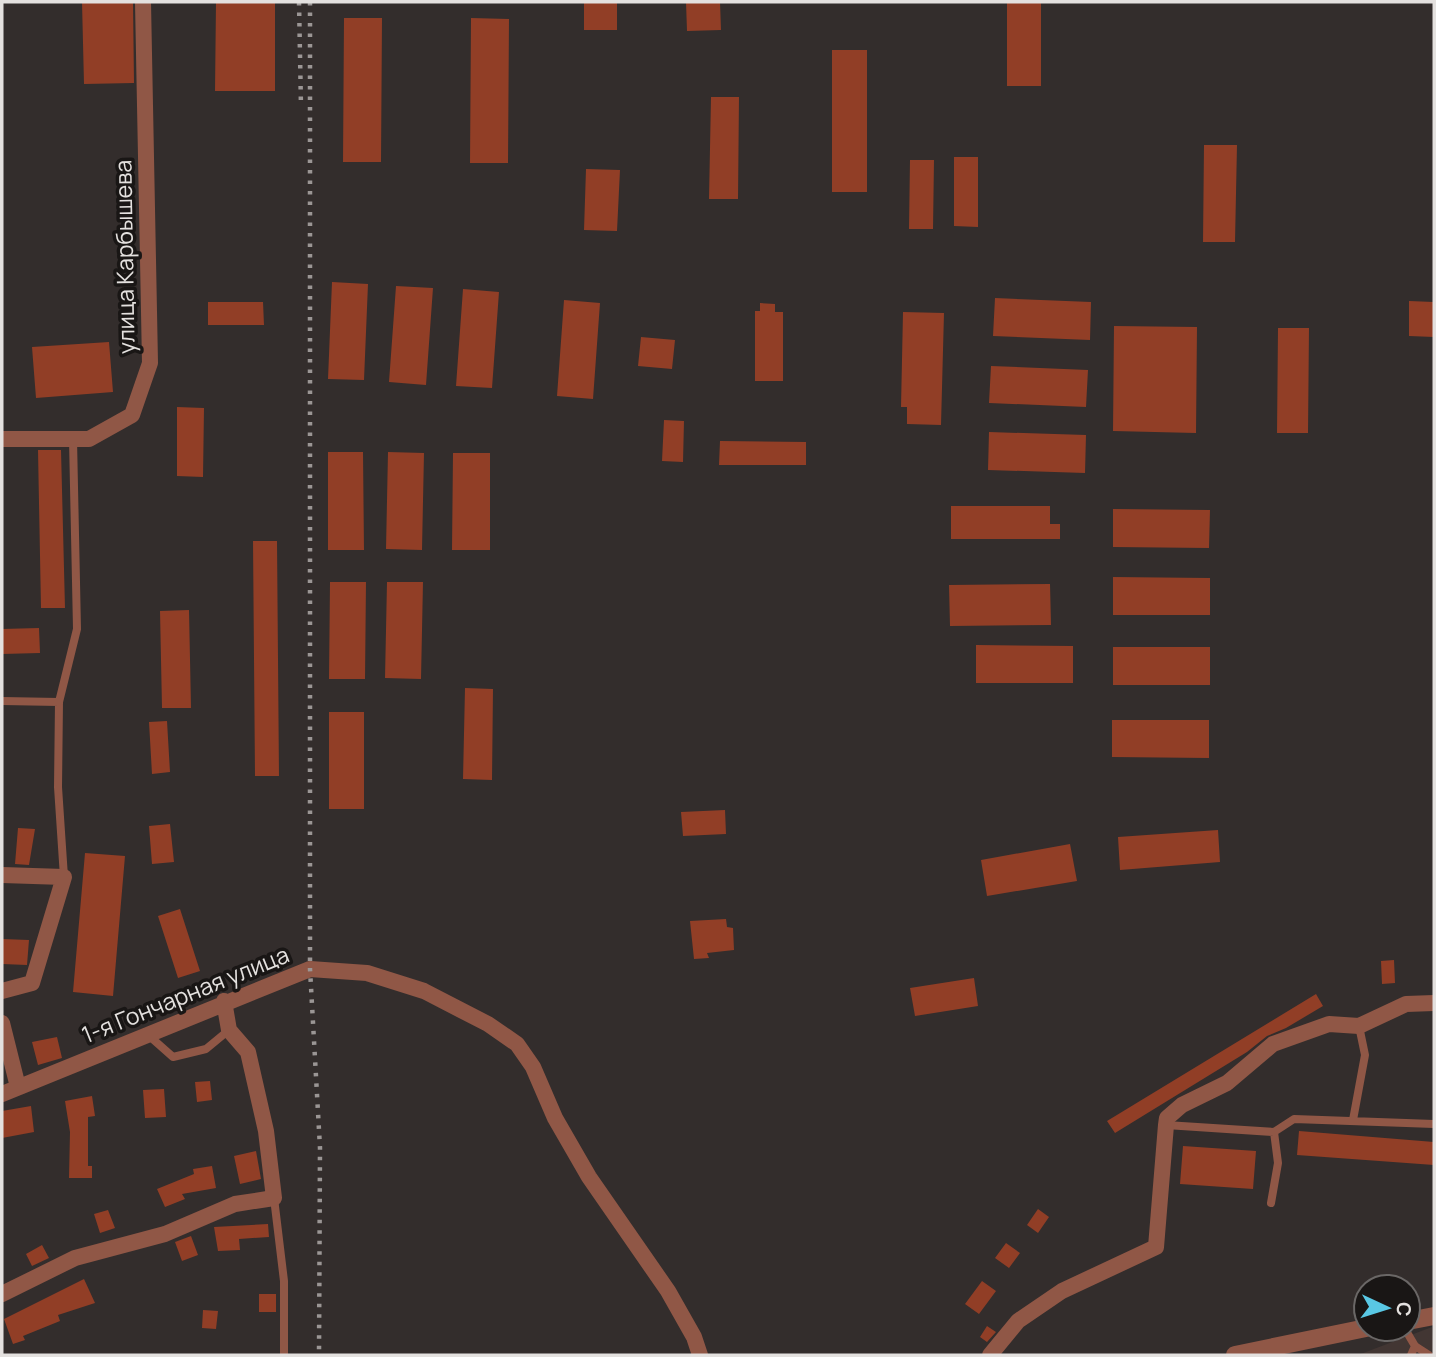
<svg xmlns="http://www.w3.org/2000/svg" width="1436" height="1357" font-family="Manrope,sans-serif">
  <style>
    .built { fill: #423633 }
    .building { fill: #913e26 }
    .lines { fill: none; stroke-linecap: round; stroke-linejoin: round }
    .service { stroke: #905746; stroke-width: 8 }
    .minor { stroke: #905746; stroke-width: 16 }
    .tertiary { stroke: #905746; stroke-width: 18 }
    .rail { stroke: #9b9695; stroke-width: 4.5; stroke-dasharray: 3.5 7; stroke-linecap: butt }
    .labels { text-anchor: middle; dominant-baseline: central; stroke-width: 7; stroke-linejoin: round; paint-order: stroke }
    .street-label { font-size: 23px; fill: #e4e1df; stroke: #191615 }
  </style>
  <rect width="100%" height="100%" fill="#332d2c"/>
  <path class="built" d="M1432 1327 1434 1355H1358Z"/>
  <path class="building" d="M82 2H133L134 83 84 84Z
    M216 2H275V91H215Z
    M584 2H617V30H584Z
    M686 2H720L721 30 687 31Z
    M1007 2H1041V86H1007Z
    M344 18H382L381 162H343Z
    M471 18 509 19 508 163H470Z
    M832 50H867V192H832Z
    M711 97H739L738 199H709Z
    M1204 145H1237L1235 242H1203Z
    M954 157H978V227L954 226Z
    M910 160H934L933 229H909Z
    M586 169 620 170 617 231 584 230Z
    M332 282 368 284 364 380 328 379Z
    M396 286 433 288 426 385 389 382Z
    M463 289 499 292 492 388 456 386Z
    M995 298 1091 302 1090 340 993 336Z
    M564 300 600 303 593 399 557 396Z
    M1409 301 1434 302V337L1409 336Z
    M208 302H263L264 325H208Z
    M760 303 775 304V312H783V381H755V311H760Z
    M903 312 944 313 941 425 907 424V407H901Z
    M1114 326 1197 327 1196 433 1113 431Z
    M1278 328H1309L1308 433H1277Z
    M641 337 675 340 672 369 638 366Z
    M109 342 113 392 36 398 32 347Z
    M991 366 1088 370 1086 407 989 403Z
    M177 407 204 408 203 477 177 476Z
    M664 420 684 421 683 462 662 461Z
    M989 432 1086 435 1085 473 988 470Z
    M720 441 806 442V465H719Z
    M38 450H61L65 608H41Z
    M328 452H363L364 550H328Z
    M388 452 424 453 422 550 386 549Z
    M453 453H490V550H452Z
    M951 506H1050V524H1060V539H951Z
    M1113 509 1210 510 1209 548 1113 547Z
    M253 541H277L279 776H255Z
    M1113 577 1210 578V615H1113Z
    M330 582H366L365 679H329Z
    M387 582H423L421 679 385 678Z
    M1050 584 1051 625 950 626 949 585Z
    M189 610 191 708H162L160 611Z
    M39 628 40 653 2 654V629Z
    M976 645 1073 646V683H976Z
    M1113 647H1210V685H1113Z
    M465 688 493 689 492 780 463 779Z
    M329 712H364V809H329Z
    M1112 720H1209V758L1112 757Z
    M167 721 170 772 152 774 149 722Z
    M725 810 726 834 683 836 681 812Z
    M170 824 174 862 152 864 149 826Z
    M18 828 35 829 29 865 15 864Z
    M1218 830 1220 862 1120 870 1118 837Z
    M1070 844 1077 881 987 896 981 860Z
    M85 853 125 856 113 996 73 992Z
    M180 909 200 971 178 978 158 916Z
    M726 919 727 927 733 928 734 950 707 953 709 958 694 959 690 921Z
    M2 939 29 940 27 965 2 964Z
    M1394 960 1395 983 1382 984 1381 961Z
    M974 978 978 1006 915 1016 910 988Z
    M1316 994 1323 1006 1286 1028 1267 1036 1247 1052 1115 1133 1107 1121Z
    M57 1037 62 1058 38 1065 32 1042Z
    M210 1081 212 1100 197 1102 195 1082Z
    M164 1089 166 1117 145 1118 143 1090Z
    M92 1096 95 1116 88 1117V1166H92V1178H69L70 1132 65 1101Z
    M31 1106 34 1132 2 1138V1111Z
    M1299 1131 1434 1142V1165L1297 1155Z
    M1183 1146 1256 1151 1253 1189 1180 1184Z
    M256 1151 261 1179 240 1184 234 1156Z
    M212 1166 216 1188 182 1194 185 1199 165 1207 157 1189 194 1174 193 1169Z
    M1038 1209 1049 1217 1038 1233 1027 1225Z
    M108 1210 115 1228 100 1233 94 1214Z
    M268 1224 269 1237 239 1239 240 1250 218 1251 214 1227Z
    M191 1236 198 1255 182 1261 175 1242Z
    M1006 1243 1020 1253 1009 1268 995 1258Z
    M42 1245 49 1258 32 1266 26 1254Z
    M84 1279 95 1303 58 1315 60 1321 23 1336 25 1340 13 1344 4 1319Z
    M982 1281 996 1291 979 1314 965 1304Z
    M259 1294H276V1312H259Z
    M203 1310 218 1311 216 1329 202 1328Z
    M987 1326 996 1332 987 1342 980 1337Z"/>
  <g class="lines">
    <path class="service" d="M2 701 59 702 58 787 64 877
      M59 702 77 629 73 439
      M147 1034 173 1057 206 1049 229 1030
      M1353 1120 1365 1055 1359 1026
      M1166 1125 1274 1132 1294 1119 1434 1124
      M274 1198 284 1281V1355
      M1271 1203 1278 1163 1274 1132
      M1405 1329 1415 1346 1429 1355
      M1411 1355 1415 1346"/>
    <path class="minor" d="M2 439H89L132 415 150 363 143 2
      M2 875 64 877 32 983 2 991
      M2 1023 18 1087
      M2 1094 310 969 367 973 424 991 488 1024 517 1044 533 1067 555 1118 589 1177 668 1291 694 1337 700 1355
      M2 1294 75 1258 165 1234 235 1204 274 1198 266 1131 248 1052 229 1030 224 1001
      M990 1355 1018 1321 1062 1291 1156 1247 1166 1125 1167 1118 1182 1105 1227 1083 1273 1044 1329 1024 1359 1026 1406 1004 1434 1003"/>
    <path class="tertiary" d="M1408 1321 1434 1316
      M1235 1355 1366 1328"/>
    <path class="rail" d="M299 2 301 107
      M310 2V969L320 1148 319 1355"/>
  </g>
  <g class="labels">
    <g class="street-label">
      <text transform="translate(124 257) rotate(-91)">улица Карбышева</text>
      <text transform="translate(185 994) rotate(-22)">1-я Гончарная улица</text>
    </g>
  </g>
  <rect width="1436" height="1357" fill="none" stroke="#e4e1df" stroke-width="7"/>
  <g transform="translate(1387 1308) rotate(94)"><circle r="33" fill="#191615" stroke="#6a6766" stroke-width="2"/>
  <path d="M0-5L12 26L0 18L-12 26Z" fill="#59c8e4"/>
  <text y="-10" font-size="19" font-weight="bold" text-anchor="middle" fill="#e4e1df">С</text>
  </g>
</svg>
